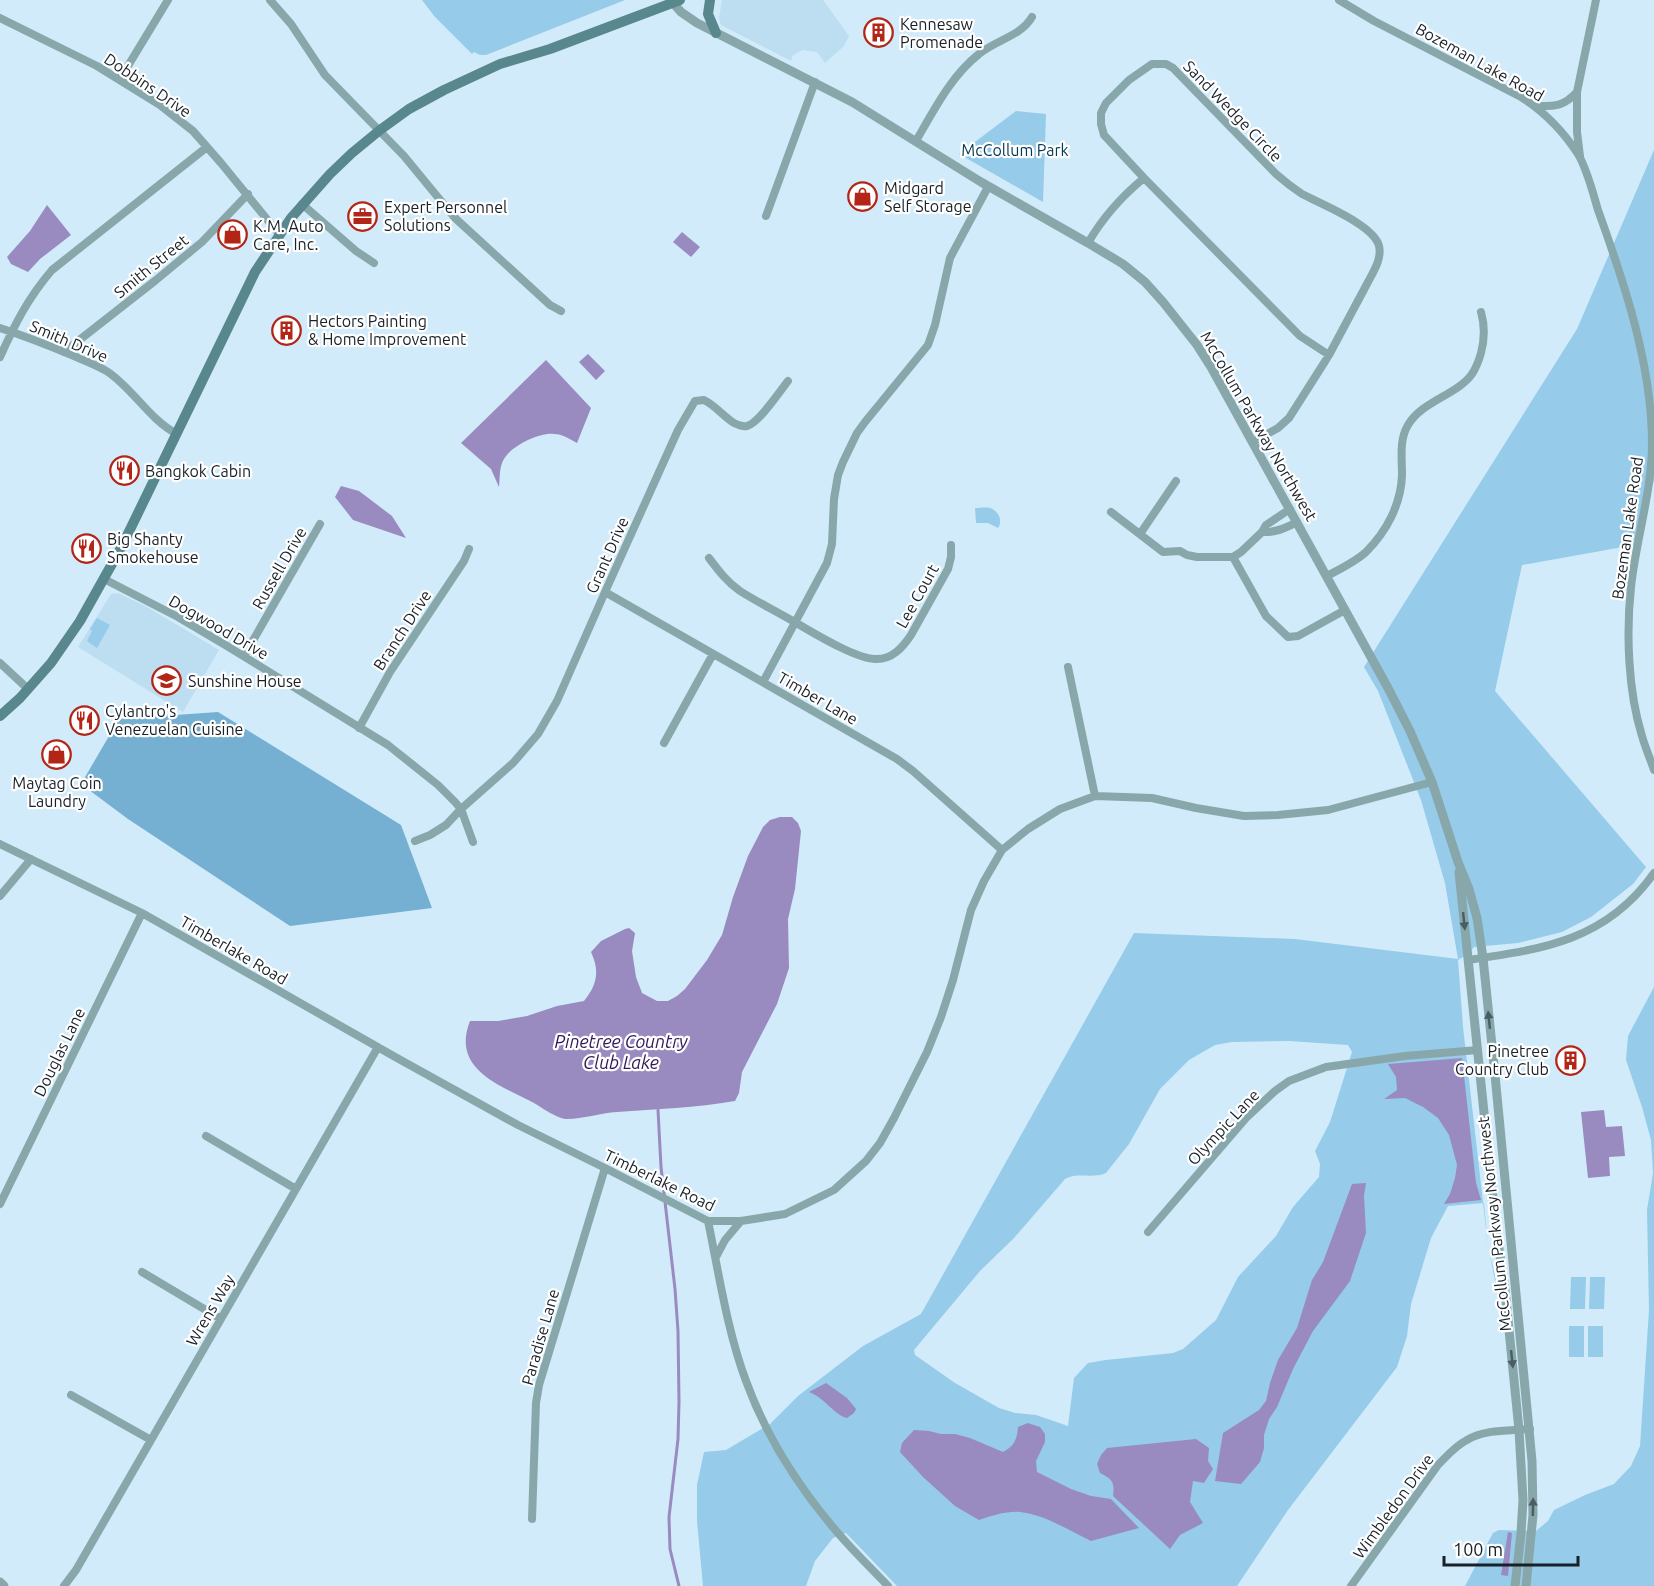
<svg xmlns="http://www.w3.org/2000/svg" width="1654" height="1586" font-family="Ubuntu,sans-serif">
  <style>
    .built { fill: #bdddf0 }
    .green { fill: #96cbea; fill-rule: evenodd }
    .forest { fill: #75afd1 }
    .water { fill: #998bbf }
    .lines { fill: none; stroke-linecap: round; stroke-linejoin: round }
    .stream { stroke: #998bbf; stroke-width: 3 }
    .minor { stroke: #88a7aa; stroke-width: 8 }
    .tertiary { stroke: #88a7aa; stroke-width: 9 }
    .secondary { stroke: #58888d; stroke-width: 10 }
    .oneway { fill: #4a5d62 }
    .labels { text-anchor: middle; dominant-baseline: central; stroke-width: 4.5; stroke-linejoin: round; paint-order: stroke }
    .poi-label { font-size: 16px; fill: #182127; stroke: #fff; text-anchor: start }
    .street-label { font-size: 16px; fill: #182127; stroke: #fff }
    .park-label { font-size: 16px; fill: #053950; stroke: #fff }
    .water-label { font-size: 18px; font-style: italic; fill: #311857; stroke: #fff }
  </style>
  <rect width="100%" height="100%" fill="#d1ebfa"/>
  <path class="built" d="M722 0H823L849 36 844 46 825 63 817 52 803 50 793 55 791 61 721 25 719 18Z
    M118 593 147 607 219 650 183 712 78 647 111 594Z"/>
  <path class="green" d="M422 0H625L486 55H480L474 52 472 54 435 17Z
    M1016 111 1046 114 1043 202 959 154Z
    M1654 150V480L1634 545 1522 565 1495 691 1646 867 1633 884 1591 917 1562 932 1518 943 1474 947 1468 954 1458 960 1463 1027 1488 1246 1500 1297 1499 1300 1488 1246 1484 1203 1448 1206 1431 1238 1411 1304 1407 1336 1397 1367 1288 1510 1237 1586H897L846 1533 833 1538 815 1561 806 1586H703L697 1521V1485L704 1452 726 1450 770 1424 798 1396 863 1346 921 1314 1134 933 1295 939 1458 959 1445 883 1421 800 1378 691 1364 667 1577 329ZM1289 1041 1348 1045 1352 1052 1330 1122 1315 1151 1320 1164 1319 1177 1293 1207 1276 1236 1238 1277 1216 1320 1183 1349 1173 1353 1106 1360 1088 1363 1074 1378 1068 1426 1036 1415 1015 1413 999 1408 955 1383 915 1355 914 1350 980 1271 1014 1238 1065 1179C1077 1172 1093 1179 1106 1173L1129 1144 1160 1089 1189 1060 1215 1045 1232 1042Z
    M975 508C979 508 986 507 990 508 999 511 1003 521 998 528L988 523H976Z
    M97 618 110 625 97 648 87 641 92 631 90 629Z
    M1654 987V1586H1465L1493 1533 1499 1530 1536 1531 1548 1521 1554 1510 1585 1495 1614 1484 1631 1466 1640 1446 1649 1310 1647 1210 1653 1173 1651 1140 1642 1107 1626 1060 1628 1036Z
    M1571 1277H1586L1585 1309H1570Z
    M1590 1277H1605L1604 1309H1589Z
    M1569 1326H1584V1357H1569Z
    M1588 1326H1603V1357H1588Z"/>
  <path class="forest" d="M218 712 401 825 432 908 290 926 128 819 81 784 119 719Z"/>
  <path class="water" d="M47 205 71 235 40 259 28 272 11 264 7 257 30 231Z
    M682 232 700 247 691 257 673 242Z
    M588 354 605 371 596 380 579 362Z
    M546 360 591 408 577 443C570 439 562 434 554 434 540 432 511 446 504 459 499 467 500 477 499 487L491 469 461 443Z
    M341 486 359 491 392 516 406 538 353 520 335 497Z
    M780 817H792L798 823 801 831 795 889 788 919 789 968 777 1004 742 1072 739 1093 735 1101C696 1108 656 1109 617 1112 600 1113 583 1119 567 1119 558 1119 542 1108 534 1103 499 1085 451 1069 470 1021H498L527 1016 557 1006 584 1001C597 985 600 971 591 952L601 941 625 929 629 928 635 933 632 951 636 977 642 993 657 1001H668L677 996 685 989 707 960 722 935 733 897 748 856 763 827 770 820Z
    M1462 1058 1476 1183 1481 1200 1444 1204 1450 1194 1455 1178 1457 1165 1449 1135 1438 1118 1423 1107 1405 1098 1384 1099 1397 1090 1396 1077 1388 1064Z
    M1604 1110 1606 1127 1622 1126 1625 1156 1609 1157 1610 1176 1588 1178 1581 1112Z
    M1366 1183 1364 1196 1366 1233 1350 1281 1313 1331 1293 1369 1277 1407 1269 1419 1264 1435V1448L1260 1462 1241 1484 1215 1481 1223 1433 1259 1410 1266 1401 1270 1383 1278 1360 1297 1328 1312 1280 1323 1262 1352 1184Z
    M826 1383 847 1398 856 1409 854 1413 847 1418C834 1415 825 1398 809 1392Z
    M1028 1423 1040 1427 1045 1434V1442L1036 1461 1037 1472 1071 1489 1091 1496 1111 1499 1139 1528 1091 1541C1070 1531 1043 1514 1020 1512 1007 1511 991 1516 979 1520L955 1506 923 1477 900 1452 902 1443 914 1430 929 1431 941 1434H955L970 1438 1003 1452C1014 1446 1017 1440 1018 1427Z
    M1196 1439 1209 1448 1208 1461 1213 1469 1204 1483 1193 1481 1190 1502 1203 1523 1180 1535 1170 1549 1113 1496C1115 1482 1112 1479 1100 1473L1097 1464 1101 1455 1107 1448Z
    M1508 1532 1512 1533 1508 1576 1501 1575Z"/>
  <g class="lines">
    <path class="stream" d="M658 1110 661 1167 675 1289 678 1331 679 1402 678 1439 669 1517 670 1549 679 1586"/>
    <path class="minor" d="M270 0 291 24 325 75 404 156 455 218 550 305 561 311
      M1339 0 1374 21 1521 97C1545 112 1563 131 1578 154 1587 169 1593 193 1598 210 1624 282 1652 365 1652 443 1652 492 1636 539 1631 587 1626 633 1628 691 1642 736 1645 747 1650 758 1654 770
      M0 18 97 66 160 105 193 131 221 163 279 234
      M120 79 168 0
      M1536 106C1555 106 1563 107 1577 92
      M916 141C934 110 951 76 979 54 996 40 1021 36 1032 17
      M1580 156 1577 132V92L1596 0
      M302 204 356 251 374 263
      M766 216 815 82
      M1088 243C1103 217 1121 197 1144 178
      M0 328C25 336 50 346 74 356 85 361 97 365 108 372 134 390 149 419 177 434
      M64 352 156 280 202 242 248 194
      M0 357C15 324 28 298 52 270L207 147
      M1253 442 1278 428 1289 418 1324 363 1329 355 1368 282C1374 271 1382 258 1379 246 1374 225 1321 204 1302 194 1293 188 1284 181 1276 174L1173 68 1166 64H1152L1129 80 1106 103 1101 113V124L1104 135 1144 178 1300 336 1329 355
      M1111 512 1163 552 1180 551 1187 555 1197 557H1233L1241 552 1262 532 1266 525 1290 509
      M1262 532C1275 533 1286 528 1297 522
      M1140 534 1176 481
      M1233 557 1266 616 1288 637 1298 636 1345 610
      M709 558C718 570 727 582 740 591 754 600 770 608 784 616 806 628 852 658 875 659 892 660 903 647 911 635L948 569 951 557V545
      M1327 576C1340 569 1355 562 1366 552 1387 531 1401 504 1402 475 1402 458 1399 440 1408 425 1422 401 1457 395 1472 374 1476 368 1479 360 1481 353 1485 338 1485 326 1481 312
      M104 579 178 617 227 646 388 745 438 785 455 802 461 809 473 842
      M605 592 897 759 913 771 1002 850
      M244 656 320 524
      M0 663 28 689
      M1068 667 1095 796
      M763 682 827 563 832 544 834 499 838 475 843 462 857 433 865 422 928 345 935 325 950 258 988 187
      M359 728 390 672 464 561 469 549
      M664 743 713 654
      M415 841 430 835 446 825 461 809 513 763 538 734 557 701 605 592 678 430 695 401 704 400C716 406 723 416 734 423 738 425 742 427 747 426 759 423 780 391 788 381
      M0 844 142 913 397 1058 518 1125 605 1168 708 1221H741L785 1214 834 1190 866 1161 880 1143 894 1118 927 1052 941 1017 953 980 971 910 984 881 1002 850 1028 829 1060 809 1095 796 1152 798 1196 808 1244 816 1278 815 1328 810 1432 782
      M0 896 31 859
      M1468 960C1544 949 1607 940 1654 873
      M206 1136 296 1189
      M0 1204 142 913
      M708 1221C719 1274 727 1330 746 1381 765 1433 796 1483 832 1526 849 1547 869 1566 888 1586
      M1148 1232 1247 1117 1275 1091 1289 1081 1326 1067 1405 1056 1478 1050
      M716 1257 725 1240 741 1221
      M142 1272 221 1319
      M71 1395 151 1440
      M532 1519 536 1403 539 1385 605 1168
      M64 1586 76 1570 378 1047
      M1351 1586 1438 1465C1447 1456 1455 1446 1467 1440 1485 1429 1510 1431 1530 1429"/>
    <path class="tertiary" d="M673 3 681 12 697 23 852 102 981 182 1088 243 1123 264 1145 282 1163 302 1197 345 1211 367 1388 688 1410 731 1432 782 1458 862 1469 889 1477 918 1483 958 1495 1075 1532 1461 1533 1515 1526 1586
      M1459 872 1496 1228 1505 1290 1519 1430 1523 1500 1521 1533 1515 1586
      M0 1582 4 1586"/>
    <path class="secondary" d="M710 0 708 14 716 33
      M0 716 20 698 51 663 80 621 122 546 255 272 291 218 330 174 352 153 380 130 409 109 444 90 500 64 550 49 680 0"/>
  </g>
  <defs><path id="oneway-solid" d="M-6-.8H1V-3.2L6.5 0L1 3.2V.8H-6Z" transform="scale(1.5)"/></defs>
  <g class="oneway">
    <use href="#oneway-solid" transform="translate(1464 921) rotate(84)"/>
    <use href="#oneway-solid" transform="translate(1489 1020) rotate(-96)"/>
    <use href="#oneway-solid" transform="translate(1512 1359) rotate(84)"/>
    <use href="#oneway-solid" transform="translate(1533 1507) rotate(-89)"/>
  </g>
  <defs>
    <symbol id="building-ring" viewBox="-11 -11 22 22"><circle r="9.5" fill="#fff" stroke="#b32517" stroke-width="1.5"/><path d="M-4-6H4V6H1V3H-1V6H-4ZM-2.5-4.3h1.7v1.8h-1.7ZM.8-4.3h1.7v1.8H.8ZM-2.5-1h1.7V.8h-1.7ZM.8-1h1.7V.8H.8Z" fill="#b32517"/></symbol>
    <symbol id="shop-ring" viewBox="-11 -11 22 22"><circle r="9.5" fill="#fff" stroke="#b32517" stroke-width="1.5"/><path d="M-5-2.5h2.3a2.7 3.5 0 0 1 5.4 0H5L5.5 6h-11ZM-1.5-2.5h3a1.5 2.3 0 0 0-3 0Z" fill="#b32517"/></symbol>
    <symbol id="office-ring" viewBox="-11 -11 22 22"><circle r="9.5" fill="#fff" stroke="#b32517" stroke-width="1.5"/><path d="M-6-3h4V-5.5h4V-3h4V5H-6ZM-1-4.5V-3h2v-1.5ZM-6 0V1H6V0Z" fill="#b32517"/></symbol>
    <symbol id="restaurant-ring" viewBox="-11 -11 22 22"><circle r="9.5" fill="#fff" stroke="#b32517" stroke-width="1.5"/><path d="M-5-6h1v4h1v-4h1v4h1v-4h1v5L-1.5 .5V6h-2V.5L-5-1ZM5-6V6H3V1.5H1.5Q1.5-4 5-6Z" fill="#b32517"/></symbol>
    <symbol id="school-ring" viewBox="-11 -11 22 22"><circle r="9.5" fill="#fff" stroke="#b32517" stroke-width="1.5"/><path d="M0-5L7-2L0 1L-7-2ZM-4 1L0 2.5L4 1V4Q0 6-4 4Z" fill="#b32517"/></symbol>
  </defs>
  <g fill-rule="evenodd">
    <use href="#building-ring" x="862" y="16" width="33" height="33"/>
    <use href="#shop-ring" x="846" y="180" width="33" height="33"/>
    <use href="#office-ring" x="346" y="200" width="33" height="33"/>
    <use href="#shop-ring" x="216" y="218" width="33" height="33"/>
    <use href="#building-ring" x="270" y="314" width="33" height="33"/>
    <use href="#restaurant-ring" x="108" y="454" width="33" height="33"/>
    <use href="#restaurant-ring" x="70" y="532" width="33" height="33"/>
    <use href="#school-ring" x="150" y="664" width="33" height="33"/>
    <use href="#restaurant-ring" x="68" y="704" width="33" height="33"/>
    <use href="#shop-ring" x="40" y="738" width="33" height="33"/>
    <use href="#building-ring" x="1554" y="1044" width="33" height="33"/>
  </g>
  <g class="labels">
    <g class="poi-label">
      <text x="900" y="24">Kennesaw<tspan x="900" dy="18">Promenade</tspan></text>
      <text x="884" y="188">Midgard<tspan x="884" dy="18">Self Storage</tspan></text>
      <text x="384" y="207">Expert Personnel<tspan x="384" dy="18">Solutions</tspan></text>
      <text x="253" y="226">K.M. Auto<tspan x="253" dy="18">Care, Inc.</tspan></text>
      <text x="308" y="321">Hectors Painting<tspan x="308" dy="18">&amp; Home Improvement</tspan></text>
      <text x="145" y="471">Bangkok Cabin</text>
      <text x="107" y="539">Big Shanty<tspan x="107" dy="18">Smokehouse</tspan></text>
      <text x="188" y="681">Sunshine House</text>
      <text x="105" y="711">Cylantro's<tspan x="105" dy="18">Venezuelan Cuisine</tspan></text>
      <text x="57" y="783" text-anchor="middle">Maytag Coin<tspan x="57" dy="18">Laundry</tspan></text>
      <text x="1549" y="1051" text-anchor="end">Pinetree<tspan x="1549" dy="18">Country Club</tspan></text>
    </g>
    <g class="street-label">
      <text transform="translate(1480 62) rotate(29)">Bozeman Lake Road</text>
      <text transform="translate(148 85) rotate(34)">Dobbins Drive</text>
      <text transform="translate(1233 111) rotate(46)">Sand Wedge Circle</text>
      <text transform="translate(151 266) rotate(-39)">Smith Street</text>
      <text transform="translate(69 341) rotate(23)">Smith Drive</text>
      <text transform="translate(1259 426) rotate(60)">McCollum Parkway Northwest</text>
      <text transform="translate(1627 528) rotate(-82)">Bozeman Lake Road</text>
      <text transform="translate(607 555) rotate(-66)">Grant Drive</text>
      <text transform="translate(279 568) rotate(-60)">Russell Drive</text>
      <text transform="translate(917 596) rotate(-61)">Lee Court</text>
      <text transform="translate(219 627) rotate(30)">Dogwood Drive</text>
      <text transform="translate(402 630) rotate(-57)">Branch Drive</text>
      <text transform="translate(818 698) rotate(30)">Timber Lane</text>
      <text transform="translate(234 950) rotate(30)">Timberlake Road</text>
      <text transform="translate(59 1052) rotate(-64)">Douglas Lane</text>
      <text transform="translate(1223 1127) rotate(-47)">Olympic Lane</text>
      <text transform="translate(660 1180) rotate(26)">Timberlake Road</text>
      <text transform="translate(1494 1224) rotate(-96)">McCollum Parkway Northwest</text>
      <text transform="translate(210 1310) rotate(-60)">Wrens Way</text>
      <text transform="translate(540 1337) rotate(-74)">Paradise Lane</text>
      <text transform="translate(1393 1506) rotate(-54)">Wimbledon Drive</text>
    </g>
    <g class="park-label">
      <text x="1015" y="150">McCollum Park</text>
    </g>
    <g class="water-label">
      <text x="621" y="1041">Pinetree Country<tspan x="621" dy="21">Club Lake</tspan></text>
    </g>
  </g>
  <path d="M1444 1556v9h134v-9" fill="none" stroke="#182127" stroke-width="3"/>
  <text x="1453" y="1556" font-size="18" fill="#182127" stroke="#ffffff" stroke-width="4.5" paint-order="stroke">100 m</text>
</svg>
